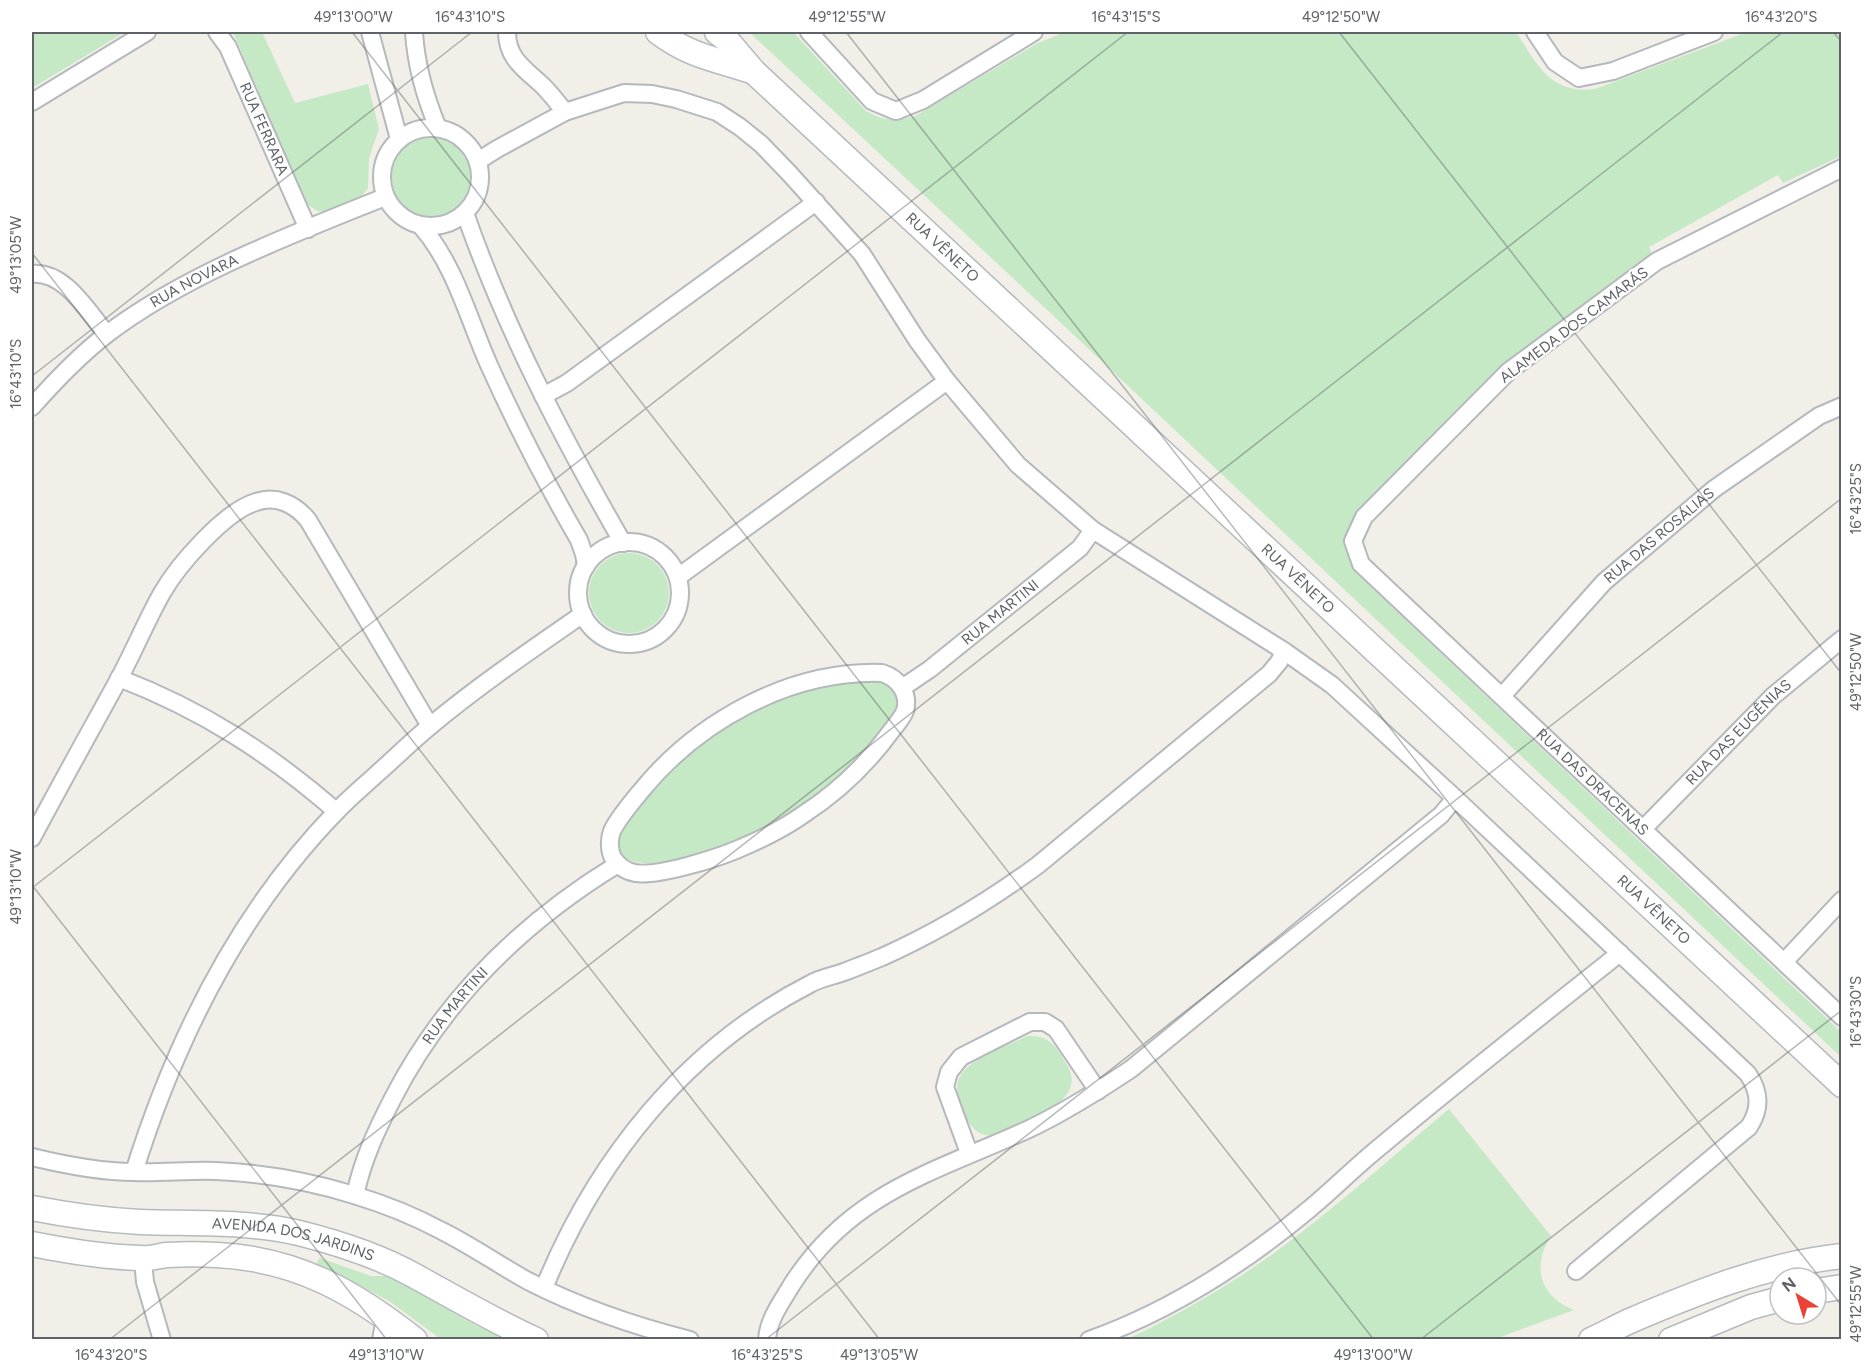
<svg xmlns="http://www.w3.org/2000/svg" width="1873" height="1371" font-family="Figtree,sans-serif">
  <style>
    .green { fill: #c5e8c5 }
    .lines { fill: none; stroke-linecap: round; stroke-linejoin: round }
    .street-casing { stroke: #b5b8bc; stroke-width: 20 }
    .secondary-casing { stroke: #b6babf; stroke-width: 27 }
    .street { stroke: #fff; stroke-width: 16 }
    .secondary { stroke: #fff; stroke-width: 24 }
    .ticks { fill: none; stroke: #5f6368; stroke-width: 1.5; stroke-opacity: 0.45 }
    .labels { text-anchor: middle; dominant-baseline: central; stroke-width: 4.5; stroke-linejoin: round; paint-order: stroke }
    .street-label { font-size: 15px; fill: #5f6368; stroke: #fff }
    .neatline { fill: none; stroke: #5f6368; stroke-width: 2 }
    .ticks-label { font-size: 15px; text-anchor: middle; fill: #5f6368 }
  </style>
  <rect width="100%" height="100%" fill="#f1efe8"/>
  <path class="green" d="M32 32H125L32 88Z
    M233 32H262L295 103 368 84 379 129 369 158 368 188 359 200 330 212 317 211 307 204Z
    M749 32H793L866 111C883 121 898 122 917 115L1036 44 1065 32H1516C1537 64 1550 95 1595 89L1747 32H1841V156L1783 183 1778 175 1649 247 1653 256 1509 366 1361 511C1344 531 1342 554 1358 575L1841 1032V1057L1059 321Z
    M392 177a39 39 0 1 1 78 0a39 39 0 1 1-78 0Z
    M589 593a40 40 0 1 1 80 0a40 40 0 1 1-80 0Z
    M880 682C890 685 899 694 896 706 892 727 839 776 822 790 804 804 785 817 764 827 744 838 618 892 619 843 619 830 639 808 647 797 703 731 791 679 880 682Z
    M1027 1036C1043 1035 1053 1041 1061 1055 1064 1061 1070 1068 1071 1075 1078 1105 1024 1121 1003 1132 980 1143 967 1125 961 1105 958 1094 954 1085 961 1075 971 1058 1010 1045 1027 1036Z
    M1449 1109 1551 1236C1531 1266 1540 1297 1574 1310L1495 1339H1128C1188 1310 1246 1276 1298 1235 1350 1195 1399 1151 1449 1109Z
    M320 1258 371 1276H390L475 1325 506 1339H441L389 1301 344 1277 318 1267 317 1262Z"/>
  <g class="lines">
    <defs>
      <g id="street">
        <path id="s1" d="M217 32 228 47 308 229"/>
        <path d="M370 32 399 139"/>
        <path d="M414 32C416 66 425 97 438 128"/>
        <path d="M507 32C507 59 525 69 543 86 551 94 558 103 565 112"/>
        <path d="M809 32 872 101 896 111 923 100 1034 32"/>
        <path d="M1535 32 1555 62 1579 78 1613 71 1714 32"/>
        <path d="M32 102 147 32"/>
        <circle cx="431" cy="177" r="49"/>
        <path d="M478 161 497 149 565 112 624 93 652 94 676 99 717 112 740 127 761 144 789 173 862 254 917 340 947 381 1018 465 1093 530 1284 651 1332 685 1455 798 1748 1074C1760 1092 1761 1109 1749 1127L1576 1271"/>
        <path id="s2" d="M1842 168 1657 261 1509 371 1364 517 1353 541 1361 564 1842 1017"/>
        <path d="M465 213C505 328 562 437 623 543"/>
        <path d="M421 226C455 265 468 318 489 365 516 425 546 483 579 540L584 554 586 566"/>
        <path d="M32 274C65 271 87 311 107 334"/>
        <path d="M543 396 567 383 816 202"/>
        <path id="s3" d="M32 407C54 382 80 355 107 334 186 274 293 234 385 197"/>
        <circle cx="629" cy="593" r="51"/>
        <path d="M678 577 947 381"/>
        <path d="M882 673C898 678 910 693 905 711 902 718 897 724 892 730 868 763 838 792 804 814 783 829 760 840 736 850 714 859 657 877 635 873 625 871 618 866 613 858 609 850 609 839 612 831 619 817 631 803 641 791 698 721 790 670 882 673Z"/>
        <path d="M119 678C202 710 269 753 336 811"/>
        <path id="s4" d="M902 688 930 669 1080 548 1093 530"/>
        <path id="s5" d="M1502 696 1604 582 1714 489 1819 416 1842 406"/>
        <path id="s6" d="M1643 829 1773 696 1842 639"/>
        <path d="M32 838C59 787 87 737 115 686 132 656 145 623 162 593 178 565 225 511 256 502 276 495 295 504 308 520L430 726"/>
        <path d="M1784 962 1842 900"/>
        <path d="M969 1153 945 1087 949 1072 961 1057 1030 1022H1045L1056 1029 1098 1091"/>
        <path d="M32 1157C65 1165 100 1172 134 1172 162 1173 189 1170 216 1171 263 1173 309 1181 354 1195 384 1204 414 1216 442 1231 472 1246 499 1265 528 1281 579 1307 634 1326 690 1340"/>
        <path d="M134 1172C175 1041 239 912 336 812 349 798 365 785 379 772 396 757 412 741 429 727 478 686 531 650 583 614"/>
        <path id="s7" d="M355 1195C363 1159 376 1131 393 1098 444 999 523 922 618 864"/>
        <path d="M143 1259 145 1282 162 1340"/>
        <path d="M544 1288C596 1160 685 1048 810 984 820 978 833 976 844 972 857 967 870 962 882 957 938 932 989 901 1038 865L1269 674 1279 662 1284 651"/>
        <path d="M381 1340 383 1329 389 1319"/>
        <path d="M767 1340C768 1320 781 1303 791 1286 850 1192 935 1172 1029 1129 1065 1112 1098 1091 1131 1069L1441 815 1455 798"/>
        <path d="M1089 1340C1168 1312 1243 1264 1307 1211 1329 1193 1348 1174 1369 1156 1451 1087 1536 1020 1620 953"/>
      </g>
      <g id="secondary">
        <path d="M658 32C691 57 716 59 754 72"/>
        <path id="s8" d="M717 32 726 39 754 72 1842 1085"/>
        <path id="s9" d="M32 1208C67 1215 104 1220 140 1222 194 1224 247 1221 299 1233 339 1243 379 1256 415 1276 455 1298 494 1321 536 1340"/>
        <path d="M32 1244C67 1251 104 1257 140 1258 149 1259 158 1256 167 1255 184 1254 201 1254 217 1255 297 1259 354 1292 415 1340"/>
        <path d="M1816 1291 1842 1287"/>
        <path d="M1591 1340C1605 1334 1618 1326 1632 1320 1700 1291 1768 1264 1842 1256"/>
        <path d="M1671 1340 1751 1307 1780 1299"/>
      </g>
    </defs>
    <use href="#street" class="street-casing"/>
    <use href="#secondary" class="secondary-casing"/>
    <use href="#street" class="street"/>
    <use href="#secondary" class="secondary"/>
  </g>
  <path class="ticks" d="M352 32 1374 1340M846 32 1842 1306M1339 32 1842 674M1833 32 1842 42M32 253 880 1340M32 376 472 32M32 885 387 1340M32 888 1128 32M109 1340 1783 32M765 1340 1842 498M1420 1340 1842 1010"/>
  <g class="labels">
    <g class="street-label">
      <text stroke="none"><textPath href="#s1" startOffset="108">RUA FERRARA</textPath></text>
      <text stroke="none"><textPath href="#s8" startOffset="312">RUA VÊNETO</textPath></text>
      <text stroke="none"><textPath href="#s3" startOffset="207">RUA NOVARA</textPath></text>
      <text transform="translate(1574 325) rotate(-37)">ALAMEDA DOS CAMARÁS</text>
      <text stroke="none"><textPath href="#s5" startOffset="225">RUA DAS ROSÁLIAS</textPath></text>
      <text stroke="none"><textPath href="#s8" startOffset="798">RUA VÊNETO</textPath></text>
      <text stroke="none"><textPath href="#s4" startOffset="124">RUA MARTINI</textPath></text>
      <text stroke="none"><textPath href="#s6" startOffset="136">RUA DAS EUGÊNIAS</textPath></text>
      <text stroke="none"><textPath href="#s2" startOffset="966">RUA DAS DRACENAS</textPath></text>
      <text stroke="none"><textPath href="#s8" startOffset="1284">RUA VÊNETO</textPath></text>
      <text stroke="none"><textPath href="#s7" startOffset="216">RUA MARTINI</textPath></text>
      <text stroke="none"><textPath href="#s9" startOffset="264">AVENIDA DOS JARDINS</textPath></text>
    </g>
  </g>
  <rect width="1873" height="1371" fill="none" stroke="#ffffff" stroke-width="66"/>
  <g transform="translate(1798 1296) rotate(322)"><circle r="28" fill="#ffffff" stroke="#bfc1c3" stroke-width="1.5"/>
  <path d="M0-4.5L10 22L0 15L-10 22Z" fill="#ea4335"/>
  <text y="-9" font-size="16" font-weight="bold" text-anchor="middle" fill="#5f6368">N</text>
  </g>
  <rect x="33" y="33" width="1807" height="1305" class="neatline"/>
  <g class="ticks-label">
    <text x="353" y="22">49°13'00"W</text>
    <text x="470" y="22">16°43'10"S</text>
    <text x="847" y="22">49°12'55"W</text>
    <text x="1126" y="22">16°43'15"S</text>
    <text x="1341" y="22">49°12'50"W</text>
    <text x="1781" y="22">16°43'20"S</text>
    <text transform="translate(16 255) rotate(-90)" y="5">49°13'05"W</text>
    <text transform="translate(16 374) rotate(-90)" y="5">16°43'10"S</text>
    <text transform="translate(1856 499) rotate(-90)" y="5">16°43'25"S</text>
    <text transform="translate(1856 672) rotate(-90)" y="5">49°12'50"W</text>
    <text transform="translate(16 887) rotate(-90)" y="5">49°13'10"W</text>
    <text transform="translate(1856 1012) rotate(-90)" y="5">16°43'30"S</text>
    <text transform="translate(1856 1304) rotate(-90)" y="5">49°12'55"W</text>
    <text x="111" y="1360">16°43'20"S</text>
    <text x="386" y="1360">49°13'10"W</text>
    <text x="767" y="1360">16°43'25"S</text>
    <text x="879" y="1360">49°13'05"W</text>
    <text x="1373" y="1360">49°13'00"W</text>
  </g>
</svg>
